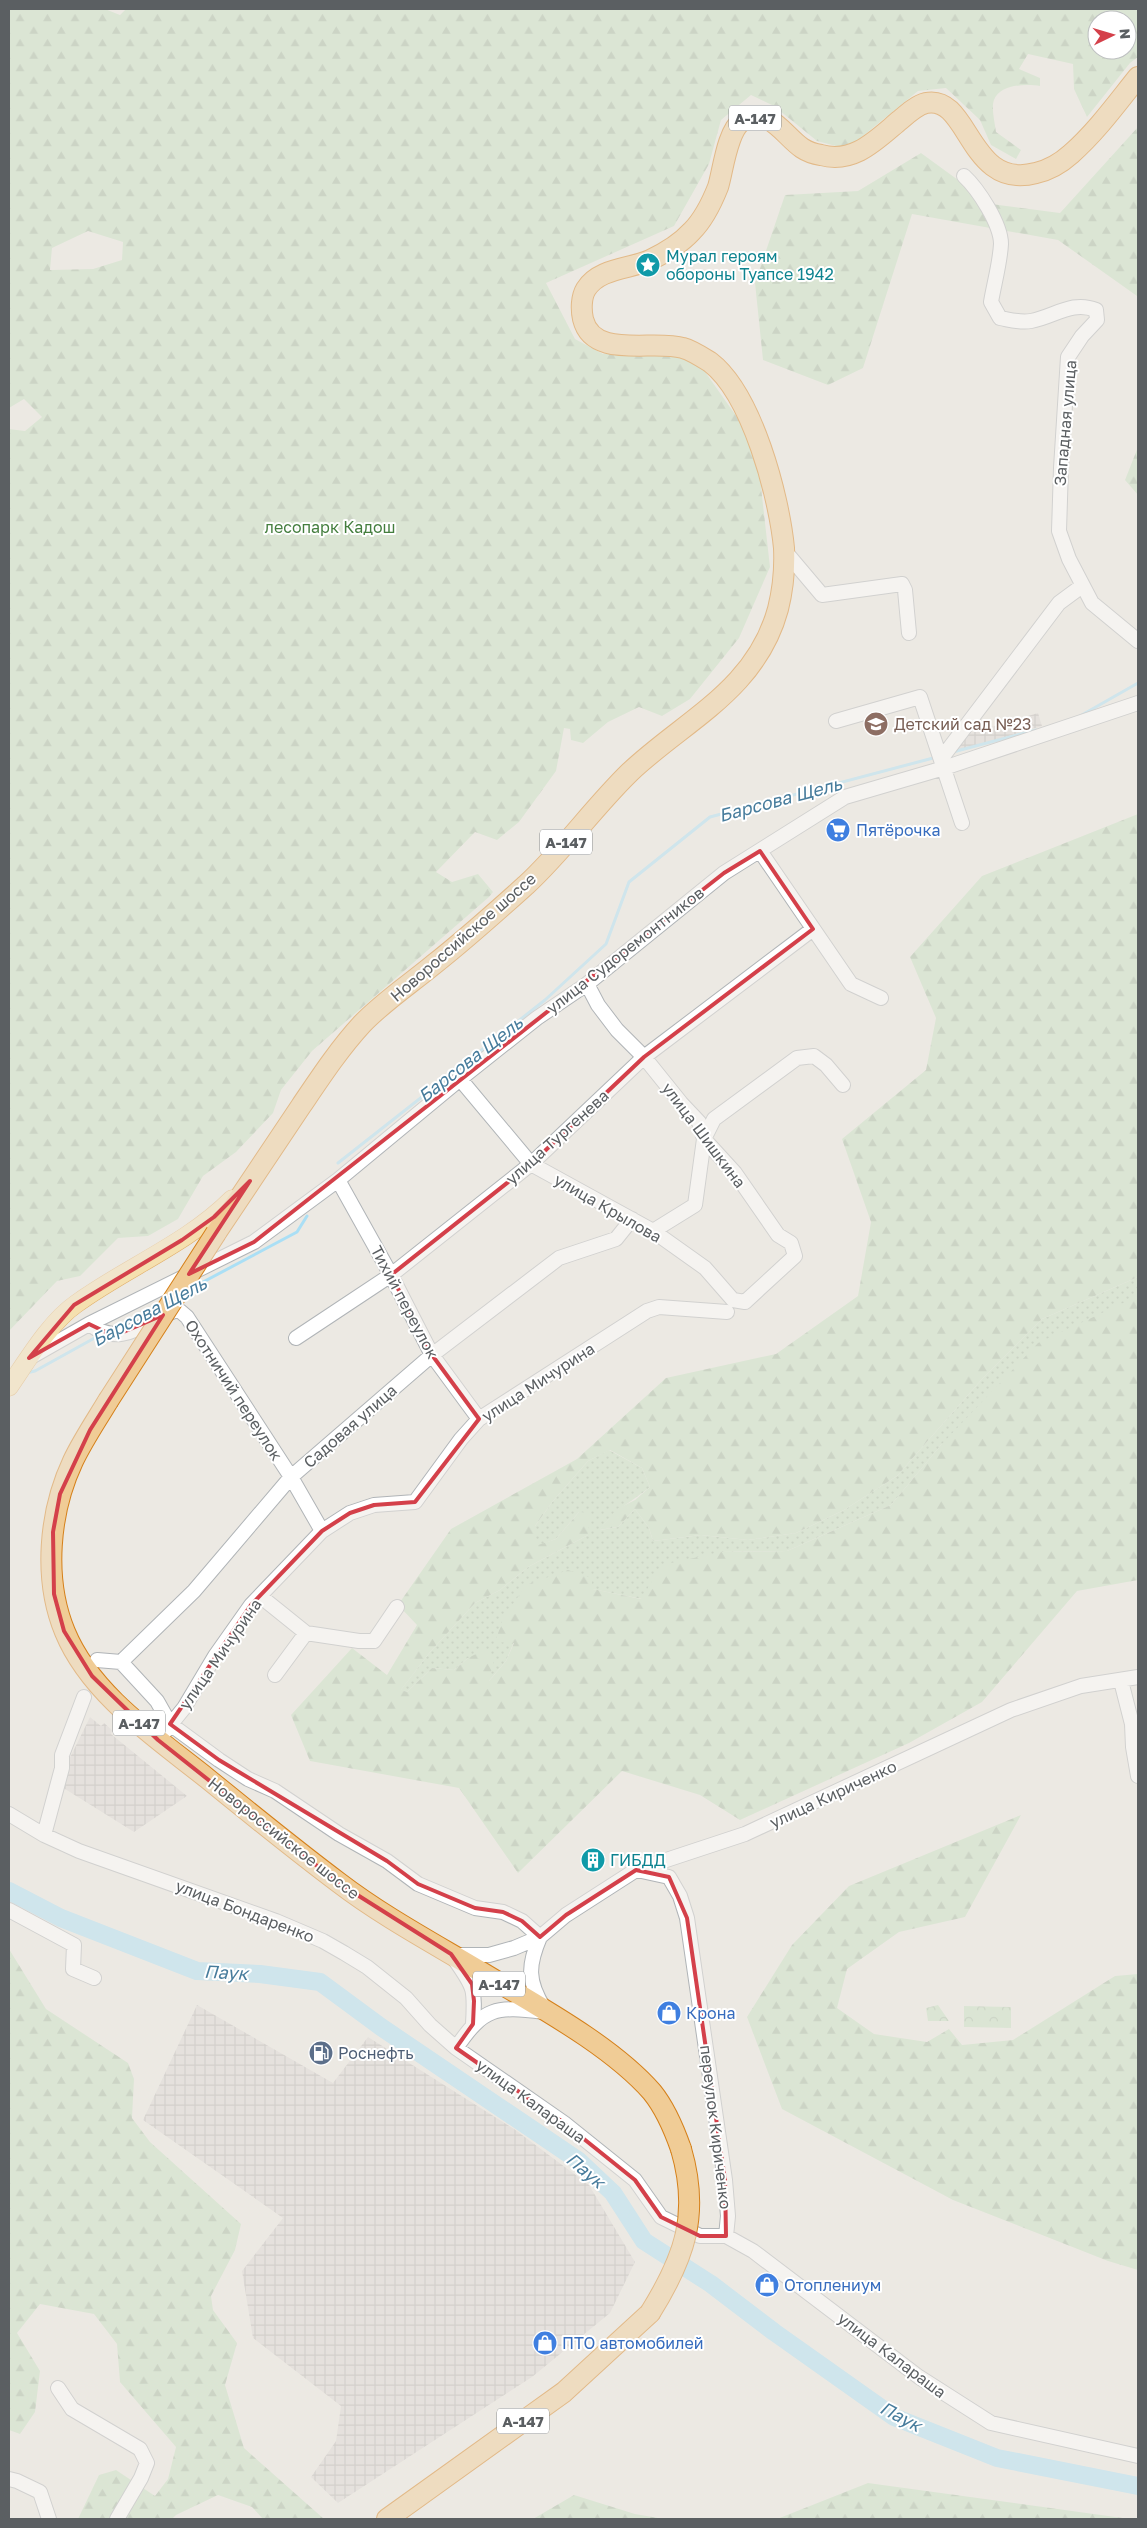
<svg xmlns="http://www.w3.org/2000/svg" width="1147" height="2528" font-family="'Golos Text',sans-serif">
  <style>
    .industrial { fill: url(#industrial-grid) }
    .grass { fill: url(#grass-dots) }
    .forest { fill: url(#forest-firs); fill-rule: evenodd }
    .park { fill: url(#park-crowns) }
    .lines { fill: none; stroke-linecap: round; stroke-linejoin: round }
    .stream { stroke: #aadff5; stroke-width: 3 }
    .river { stroke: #aadff5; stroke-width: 18 }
    .minor-casing { stroke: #b0b4b7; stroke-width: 16 }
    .major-casing { stroke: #e0ad67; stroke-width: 19 }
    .highway-casing { stroke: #d5801a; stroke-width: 22 }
    .minor { stroke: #fff; stroke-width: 14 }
    .major { stroke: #f5e0af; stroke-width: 18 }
    .highway { stroke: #f0cc96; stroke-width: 20 }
    .highway-bridge-casing { stroke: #d5801a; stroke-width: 22; stroke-linecap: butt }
    .highway-bridge { stroke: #f0cc96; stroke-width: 20 }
    .marked { fill: none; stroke: #d4404a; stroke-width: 4; stroke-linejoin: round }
    .labels { text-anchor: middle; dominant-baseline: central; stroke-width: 4; stroke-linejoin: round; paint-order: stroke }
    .shield { fill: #fff; stroke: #8c8f91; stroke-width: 1 }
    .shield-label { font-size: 15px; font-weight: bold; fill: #5b5f62 }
    .culture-label { font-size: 16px; fill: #0d838f; stroke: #fff; text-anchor: start }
    .street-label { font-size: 16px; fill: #5b5f62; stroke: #fff }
    .park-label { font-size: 16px; fill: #447e3e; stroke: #fff }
    .education-label { font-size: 16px; fill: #785e54; stroke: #fff; text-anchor: start }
    .shop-label { font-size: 16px; fill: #366cbe; stroke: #fff; text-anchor: start }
    .service-label { font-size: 16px; fill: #4e5e75; stroke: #fff; text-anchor: start }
    .water-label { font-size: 18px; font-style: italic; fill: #477c9c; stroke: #fff }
  </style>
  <defs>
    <pattern id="industrial-grid" width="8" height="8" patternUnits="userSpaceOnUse" patternTransform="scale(1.25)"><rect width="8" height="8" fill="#dbd8d5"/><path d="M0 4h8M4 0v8" fill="none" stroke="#b5b2b0"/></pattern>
    <pattern id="grass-dots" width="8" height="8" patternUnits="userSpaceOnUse" patternTransform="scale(1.25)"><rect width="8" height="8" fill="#c6e1c2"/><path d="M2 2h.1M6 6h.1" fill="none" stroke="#a4baa1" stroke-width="1.8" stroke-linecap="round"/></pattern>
    <pattern id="forest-firs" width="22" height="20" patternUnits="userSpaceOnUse" patternTransform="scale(1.25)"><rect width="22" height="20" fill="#c6e1c2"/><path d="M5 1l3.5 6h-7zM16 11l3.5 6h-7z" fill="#a4baa1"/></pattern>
    <pattern id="park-crowns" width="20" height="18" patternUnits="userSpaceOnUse" patternTransform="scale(1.25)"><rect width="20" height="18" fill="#c6e1c2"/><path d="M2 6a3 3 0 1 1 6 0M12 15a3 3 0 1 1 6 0" fill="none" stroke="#a4baa1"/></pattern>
  </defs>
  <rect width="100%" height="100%" fill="#ece9e3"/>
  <path class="industrial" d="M1038 713 1042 726 956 752 954 744 964 735Z
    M90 1717 101 1726 104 1723 112 1730 111 1734 187 1796 134 1832 57 1784Z
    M197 2005 333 2083 368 2037 514 2129 589 2185 635 2262 610 2313 532 2377 338 2503 311 2477 336 2441 341 2406 253 2338 242 2271 283 2218 143 2120Z"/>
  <path class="grass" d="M1138 1277V1296L941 1445 891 1505 787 1551 721 1552 642 1599 592 1589 496 1642H514L506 1661 488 1682 468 1658 454 1670 432 1668 407 1692 400 1691 430 1652 475 1603 500 1590 528 1567 588 1535 579 1512 556 1539 535 1547V1526L553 1501 588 1461 609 1450 642 1468 650 1487C632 1502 613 1510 600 1530L618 1527 635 1509 649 1528 653 1541 701 1535 748 1540 796 1533 844 1510 897 1476 982 1379 1042 1319Z"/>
  <path class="forest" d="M9 9H105L120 15 126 9H1138V57L1130 63 1087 117 1074 89 1073 64 1028 54 1019 69 1040 78V86C1026 84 1000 84 994 100 991 108 995 123 996 132L1021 150 1016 159 991 145 980 120 946 88 918 91 847 149 817 141 774 106 751 95 721 120 709 164 674 226 546 283 575 339 603 354 648 348 696 359 744 427 760 478 770 567 739 638 690 699 662 716 639 707 608 722 583 743 571 740 570 729 564 728 556 771 519 822 497 840 475 832 436 872 452 882 478 874 493 892 489 897 312 1051 281 1090 273 1113 236 1152 203 1176 178 1219 148 1236 118 1238 80 1276 57 1281 9 1331V429L25 431 42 417 24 399 9 408ZM1097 20H1127V50H1097ZM88 231 123 242 122 260 93 269 50 270 52 248Z
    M1138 127V316L1137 296 1058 240 912 214 863 368 828 385 763 360 755 283 785 195 858 191 921 153 991 204 1060 213Z
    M1138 447V495L1125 480Z
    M1138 814V1277L1042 1319 982 1379 897 1476 844 1510 796 1533 748 1540 701 1535 653 1541 649 1528 635 1509 618 1527 599 1530 617 1509 635 1500 650 1487 642 1468 610 1450 588 1461 553 1501 535 1526V1546L556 1539 579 1512 590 1513 588 1535 528 1567 500 1590 475 1603 430 1652 401 1690 407 1692 432 1668 454 1670 468 1658 486 1649 494 1660 489 1681 506 1661 514 1643 495 1642 503 1619 526 1585 568 1570 591 1578 593 1589 641 1599 662 1565 721 1552 787 1551 891 1505 941 1445 1038 1343 1138 1296V1580L1077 1591 982 1702 909 1743 740 1820 700 1795 622 1771 518 1873 459 1788 310 1761 291 1715 352 1648 387 1675 417 1625 398 1605 451 1529 577 1459 666 1378 776 1354 858 1296 871 1222 842 1139 926 1070 936 1018 910 957 982 876Z
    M1021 1815 965 1917 899 1932 847 1969 837 2008 874 2034 927 2042 949 2029 962 2045 1013 2040 1115 1976 1138 1974V2270L1108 2261 953 2200 782 2109 747 2017 792 1945 849 1886Z
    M9 1949 46 2009 128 2063 134 2079 132 2118 150 2142 241 2224 235 2250 211 2296 213 2310 237 2343 225 2385 244 2448 324 2519H263L252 2507 218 2495 176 2515 172 2519H78L99 2475 116 2470 155 2496 168 2479 176 2447 120 2382 117 2344 94 2314 40 2304 17 2333 40 2371 35 2412 20 2434 9 2430Z
    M868 2483 1130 2519H777Z
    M574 2495 635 2514 664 2519H533Z"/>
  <path class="park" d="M938 2005 949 2021H928L926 2008Z
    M964 2006 1011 2007V2028L964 2027Z"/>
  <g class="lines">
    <path class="stream" d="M1080 716 1138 683
      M953 752 1036 730
      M338 1163 545 1000 606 944 629 882 710 817 937 757
      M190 1289 297 1232 307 1216
      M115 1328 159 1306
      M26 1373 35 1371 100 1335"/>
    <path class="river" d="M9 1891 61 1918 197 1971 260 1974 320 1982 381 2027 579 2161 613 2193 644 2241 711 2284 774 2332 894 2417 997 2458 1138 2486"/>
    <defs>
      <path id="minor" d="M964 176C978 189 1001 224 1001 244 1000 263 994 284 991 302L1000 318C1011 320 1020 323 1031 321 1054 317 1072 300 1096 310L1097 320 1082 336 1068 357 1061 468 1059 531 1069 559 1092 603 1138 641
        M784 550 822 595 902 584 905 590 909 633
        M836 721 920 697 962 823
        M941 759 1059 603 1082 586
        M760 851 851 984 881 998
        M460 1079 531 1164 653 1231 705 1268 733 1300 745 1302 795 1256 791 1243 778 1235 735 1173 704 1139 699 1122 681 1103 644 1057 617 1030 598 1005 587 984
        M338 1180 391 1275 432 1355 479 1419
        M653 1231 695 1205 704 1139 714 1119 797 1058 814 1056 826 1065 843 1085
        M89 1324C121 1348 142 1324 174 1311H180L187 1317 291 1477 322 1531
        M296 1338 391 1275 531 1164 644 1057 813 929
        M31 1357 89 1324 254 1242 338 1180 460 1079 537 1018 587 984 724 873 845 797 944 768 1138 703
        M260 1596 306 1633
        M97 1660 121 1662
        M121 1662 194 1591 291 1477 432 1355 559 1258 616 1239 632 1219
        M121 1662 157 1701 170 1724 219 1760 248 1779 275 1791 339 1834 387 1861 418 1884 475 1908 503 1912 522 1921 540 1937
        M275 1675 306 1633 359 1641H374L397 1607
        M1121 1681 1132 1724 1133 1747 1138 1776
        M158 1740 184 1708 215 1656 251 1605 322 1531 350 1513 374 1505 415 1502 461 1439 479 1419 647 1311 659 1307 727 1312
        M9 1814 44 1835 79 1851 276 1921 323 1941 344 1953 367 1967 406 1998 430 2025 456 2048 564 2123 635 2180 661 2217 700 2236H726L753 2251 919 2377 991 2423 1138 2456
        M44 1835 62 1768V1755L84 1697
        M637 1870 669 1877 680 1896 687 1918 725 2180 728 2216 726 2236
        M9 1910 74 1945 73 1969 94 1978
        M540 1937C528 1965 527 1981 544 2008
        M457 1955H489L514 1948 540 1937 566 1915 636 1870 745 1834 1011 1710 1081 1686 1138 1677
        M455 1960C475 1988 475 1990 473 2024
        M456 2048C484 2007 495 2006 544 2012
        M58 2388 72 2409 140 2449 147 2463 141 2478 117 2519
        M9 2479 17 2481 40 2492 49 2519"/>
      <path id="major" d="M9 1387C27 1361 50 1322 76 1304 127 1267 187 1244 232 1199"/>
      <path id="highway" d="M216 1233C244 1191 273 1148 301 1106 320 1078 339 1049 362 1024 383 1002 410 984 433 965 465 940 496 912 526 885 563 851 593 808 630 772 685 720 756 690 778 609 783 589 785 569 784 548 779 496 752 394 710 362 702 357 691 350 683 348 653 339 593 360 583 319 581 310 581 297 586 289 599 268 630 269 650 260 665 253 681 243 692 231 703 220 712 202 718 187 723 171 727 131 742 121 769 105 784 136 802 148 808 152 814 154 821 155 854 164 876 140 900 120 907 114 917 105 926 103 970 94 968 191 1036 173 1049 170 1061 163 1071 154 1097 131 1117 103 1138 77
        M108 1401C96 1421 83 1440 73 1461 49 1512 43 1579 65 1632 91 1695 157 1738 208 1779 251 1814 294 1849 338 1882 381 1915 431 1942 478 1970 532 2003 610 2044 652 2092 665 2108 674 2129 681 2149
        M387 2519 564 2392 650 2313"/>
    </defs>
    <use href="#minor" class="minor-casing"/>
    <use href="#major" class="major-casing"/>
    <use href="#highway" class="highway-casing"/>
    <use href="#minor" class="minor"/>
    <use href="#major" class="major"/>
    <use href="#highway" class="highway"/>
    <defs>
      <path id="highway-bridge" d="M108 1401 216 1233
        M650 2313C685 2257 700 2214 681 2149"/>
    </defs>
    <use href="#highway-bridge" class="highway-bridge-casing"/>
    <use href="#highway-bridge" class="highway-bridge"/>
  </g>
  <path d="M0 0H1147V2528H0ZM760 851 813 929 644 1057 531 1164 391 1275 432 1355 479 1419 415 1502 374 1505 350 1513 322 1531 251 1605 170 1724 219 1760 387 1861 418 1884 475 1908 503 1912 522 1921 540 1937 566 1915 636 1870 669 1877 687 1918 725 2180 726 2236H700L661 2217 635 2180 564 2123 456 2048 473 2024 474 2001 472 1984 451 1954 340 1884 158 1740 92 1676 64 1631 54 1594 53 1532 60 1494 90 1430 163 1315 114 1336 89 1324 29 1358 74 1305 182 1240 214 1217 250 1181 189 1274 254 1242 724 873Z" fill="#ece9e3" fill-opacity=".55" fill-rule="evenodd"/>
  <path class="marked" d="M760 851 813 929 644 1057 531 1164 391 1275 432 1355 479 1419 415 1502 374 1505 350 1513 322 1531 251 1605 170 1724 219 1760 387 1861 418 1884 475 1908 503 1912 522 1921 540 1937 566 1915 636 1870 669 1877 687 1918 725 2180 726 2236H700L661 2217 635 2180 564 2123 456 2048 473 2024 474 2001 472 1984 451 1954 340 1884 158 1740 92 1676 64 1631 54 1594 53 1532 60 1494 90 1430 163 1315 114 1336 89 1324 29 1358 74 1305 182 1240 214 1217 250 1181 189 1274 254 1242 724 873Z"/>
  <defs>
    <symbol id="sight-disc" viewBox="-11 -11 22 22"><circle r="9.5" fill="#0f9aa8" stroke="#fff"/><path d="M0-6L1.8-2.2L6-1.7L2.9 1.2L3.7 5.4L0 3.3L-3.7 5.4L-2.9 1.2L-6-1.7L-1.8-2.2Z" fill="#fff"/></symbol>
    <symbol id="school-disc" viewBox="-11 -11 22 22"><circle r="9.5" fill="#8d6e63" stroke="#fff"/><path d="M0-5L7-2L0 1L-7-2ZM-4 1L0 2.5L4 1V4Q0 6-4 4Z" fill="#fff"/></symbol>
    <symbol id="supermarket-disc" viewBox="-11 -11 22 22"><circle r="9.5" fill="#3f7fe0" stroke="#fff"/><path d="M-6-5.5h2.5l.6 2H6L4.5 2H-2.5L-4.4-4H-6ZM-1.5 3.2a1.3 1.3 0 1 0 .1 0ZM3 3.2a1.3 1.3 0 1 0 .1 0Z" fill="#fff"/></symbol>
    <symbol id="building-disc" viewBox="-11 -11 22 22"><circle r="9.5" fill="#0f9aa8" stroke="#fff"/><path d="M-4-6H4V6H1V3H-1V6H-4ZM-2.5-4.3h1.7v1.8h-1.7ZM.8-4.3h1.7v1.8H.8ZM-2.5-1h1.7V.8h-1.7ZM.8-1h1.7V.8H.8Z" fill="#fff"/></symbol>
    <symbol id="shop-disc" viewBox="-11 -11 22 22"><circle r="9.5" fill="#3f7fe0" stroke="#fff"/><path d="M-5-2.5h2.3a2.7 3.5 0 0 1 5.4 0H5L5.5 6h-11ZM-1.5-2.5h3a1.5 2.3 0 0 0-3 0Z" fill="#fff"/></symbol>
    <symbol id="fuel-disc" viewBox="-11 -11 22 22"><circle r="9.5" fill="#5c6f8a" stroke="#fff"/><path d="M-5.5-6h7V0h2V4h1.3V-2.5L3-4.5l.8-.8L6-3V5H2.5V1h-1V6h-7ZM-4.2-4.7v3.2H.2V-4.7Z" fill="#fff"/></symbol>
  </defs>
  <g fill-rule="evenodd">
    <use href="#sight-disc" x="634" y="251" width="28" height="28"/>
    <use href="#school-disc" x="862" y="710" width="28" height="28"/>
    <use href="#supermarket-disc" x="824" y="816" width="28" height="28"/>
    <use href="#building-disc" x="579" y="1846" width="28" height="28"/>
    <use href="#shop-disc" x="655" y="1999" width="28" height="28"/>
    <use href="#fuel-disc" x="307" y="2039" width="28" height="28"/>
    <use href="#shop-disc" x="753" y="2271" width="28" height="28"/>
    <use href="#shop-disc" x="531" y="2329" width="28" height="28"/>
  </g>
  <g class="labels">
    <g class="shield">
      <rect x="729" y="105.5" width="52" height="25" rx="4"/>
      <rect x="540" y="829.5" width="52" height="25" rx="4"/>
      <rect x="113" y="1710.5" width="52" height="25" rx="4"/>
      <rect x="473" y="1971.5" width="52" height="25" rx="4"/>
      <rect x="497" y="2408.5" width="52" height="25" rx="4"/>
    </g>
    <g class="shield-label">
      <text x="755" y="118">А-147</text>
      <text x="566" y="842">А-147</text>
      <text x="139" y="1723">А-147</text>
      <text x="499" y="1984">А-147</text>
      <text x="523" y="2421">А-147</text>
    </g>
    <g class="culture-label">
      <text x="666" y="256">Мурал героям<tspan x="666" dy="18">обороны Туапсе 1942</tspan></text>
      <text x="610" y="1860">ГИБДД</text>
    </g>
    <g class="street-label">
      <text transform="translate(1065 423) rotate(-85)">Западная улица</text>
      <text transform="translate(463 937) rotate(-41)">Новороссийское шоссе</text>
      <text transform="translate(625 950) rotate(-38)">улица Судоремонтников</text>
      <text transform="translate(704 1135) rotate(53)">улица Шишкина</text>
      <text transform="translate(557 1137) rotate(-42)">улица Тургенева</text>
      <text transform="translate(608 1208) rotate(30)">улица Крылова</text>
      <text transform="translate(405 1302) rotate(62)">Тихий переулок</text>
      <text transform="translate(538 1382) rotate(-33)">улица Мичурина</text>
      <text transform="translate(234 1390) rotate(57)">Охотничий переулок</text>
      <text transform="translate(350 1426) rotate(-41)">Садовая улица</text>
      <text transform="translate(220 1654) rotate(-55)">улица Мичурина</text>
      <text transform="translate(833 1794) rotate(-25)">улица Кириченко</text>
      <text transform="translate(284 1838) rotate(38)">Новороссийское шоссе</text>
      <text transform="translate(245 1911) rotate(21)">улица Бондаренко</text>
      <text transform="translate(531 2101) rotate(36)">улица Калараша</text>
      <text transform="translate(716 2127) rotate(83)">переулок Кириченко</text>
      <text transform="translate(892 2355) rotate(37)">улица Калараша</text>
    </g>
    <g class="park-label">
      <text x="330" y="527">лесопарк Кадош</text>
    </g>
    <g class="education-label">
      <text x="894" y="724">Детский сад №23</text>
    </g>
    <g class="shop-label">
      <text x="856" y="830">Пятёрочка</text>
      <text x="686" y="2013">Крона</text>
      <text x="784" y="2285">Отоплениум</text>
      <text x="562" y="2343">ПТО автомобилей</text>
    </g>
    <g class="service-label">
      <text x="338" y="2053">Роснефть</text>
    </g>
    <g class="water-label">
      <text transform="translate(780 799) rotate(-15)">Барсова Щель</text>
      <text transform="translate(470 1059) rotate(-38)">Барсова Щель</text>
      <text transform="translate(149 1311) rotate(-28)">Барсова Щель</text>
      <text transform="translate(226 1972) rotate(3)">Паук</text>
      <text transform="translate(586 2170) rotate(40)">Паук</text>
      <text transform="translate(901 2416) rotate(28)">Паук</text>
    </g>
  </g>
  <rect width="1147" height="2528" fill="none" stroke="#5b5f62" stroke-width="20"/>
  <g transform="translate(1112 35) rotate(85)"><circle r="24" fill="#ffffff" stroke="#bdbfc0"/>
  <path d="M0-4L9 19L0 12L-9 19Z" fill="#d4404a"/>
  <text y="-8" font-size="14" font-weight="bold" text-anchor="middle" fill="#5b5f62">N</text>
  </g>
</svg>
